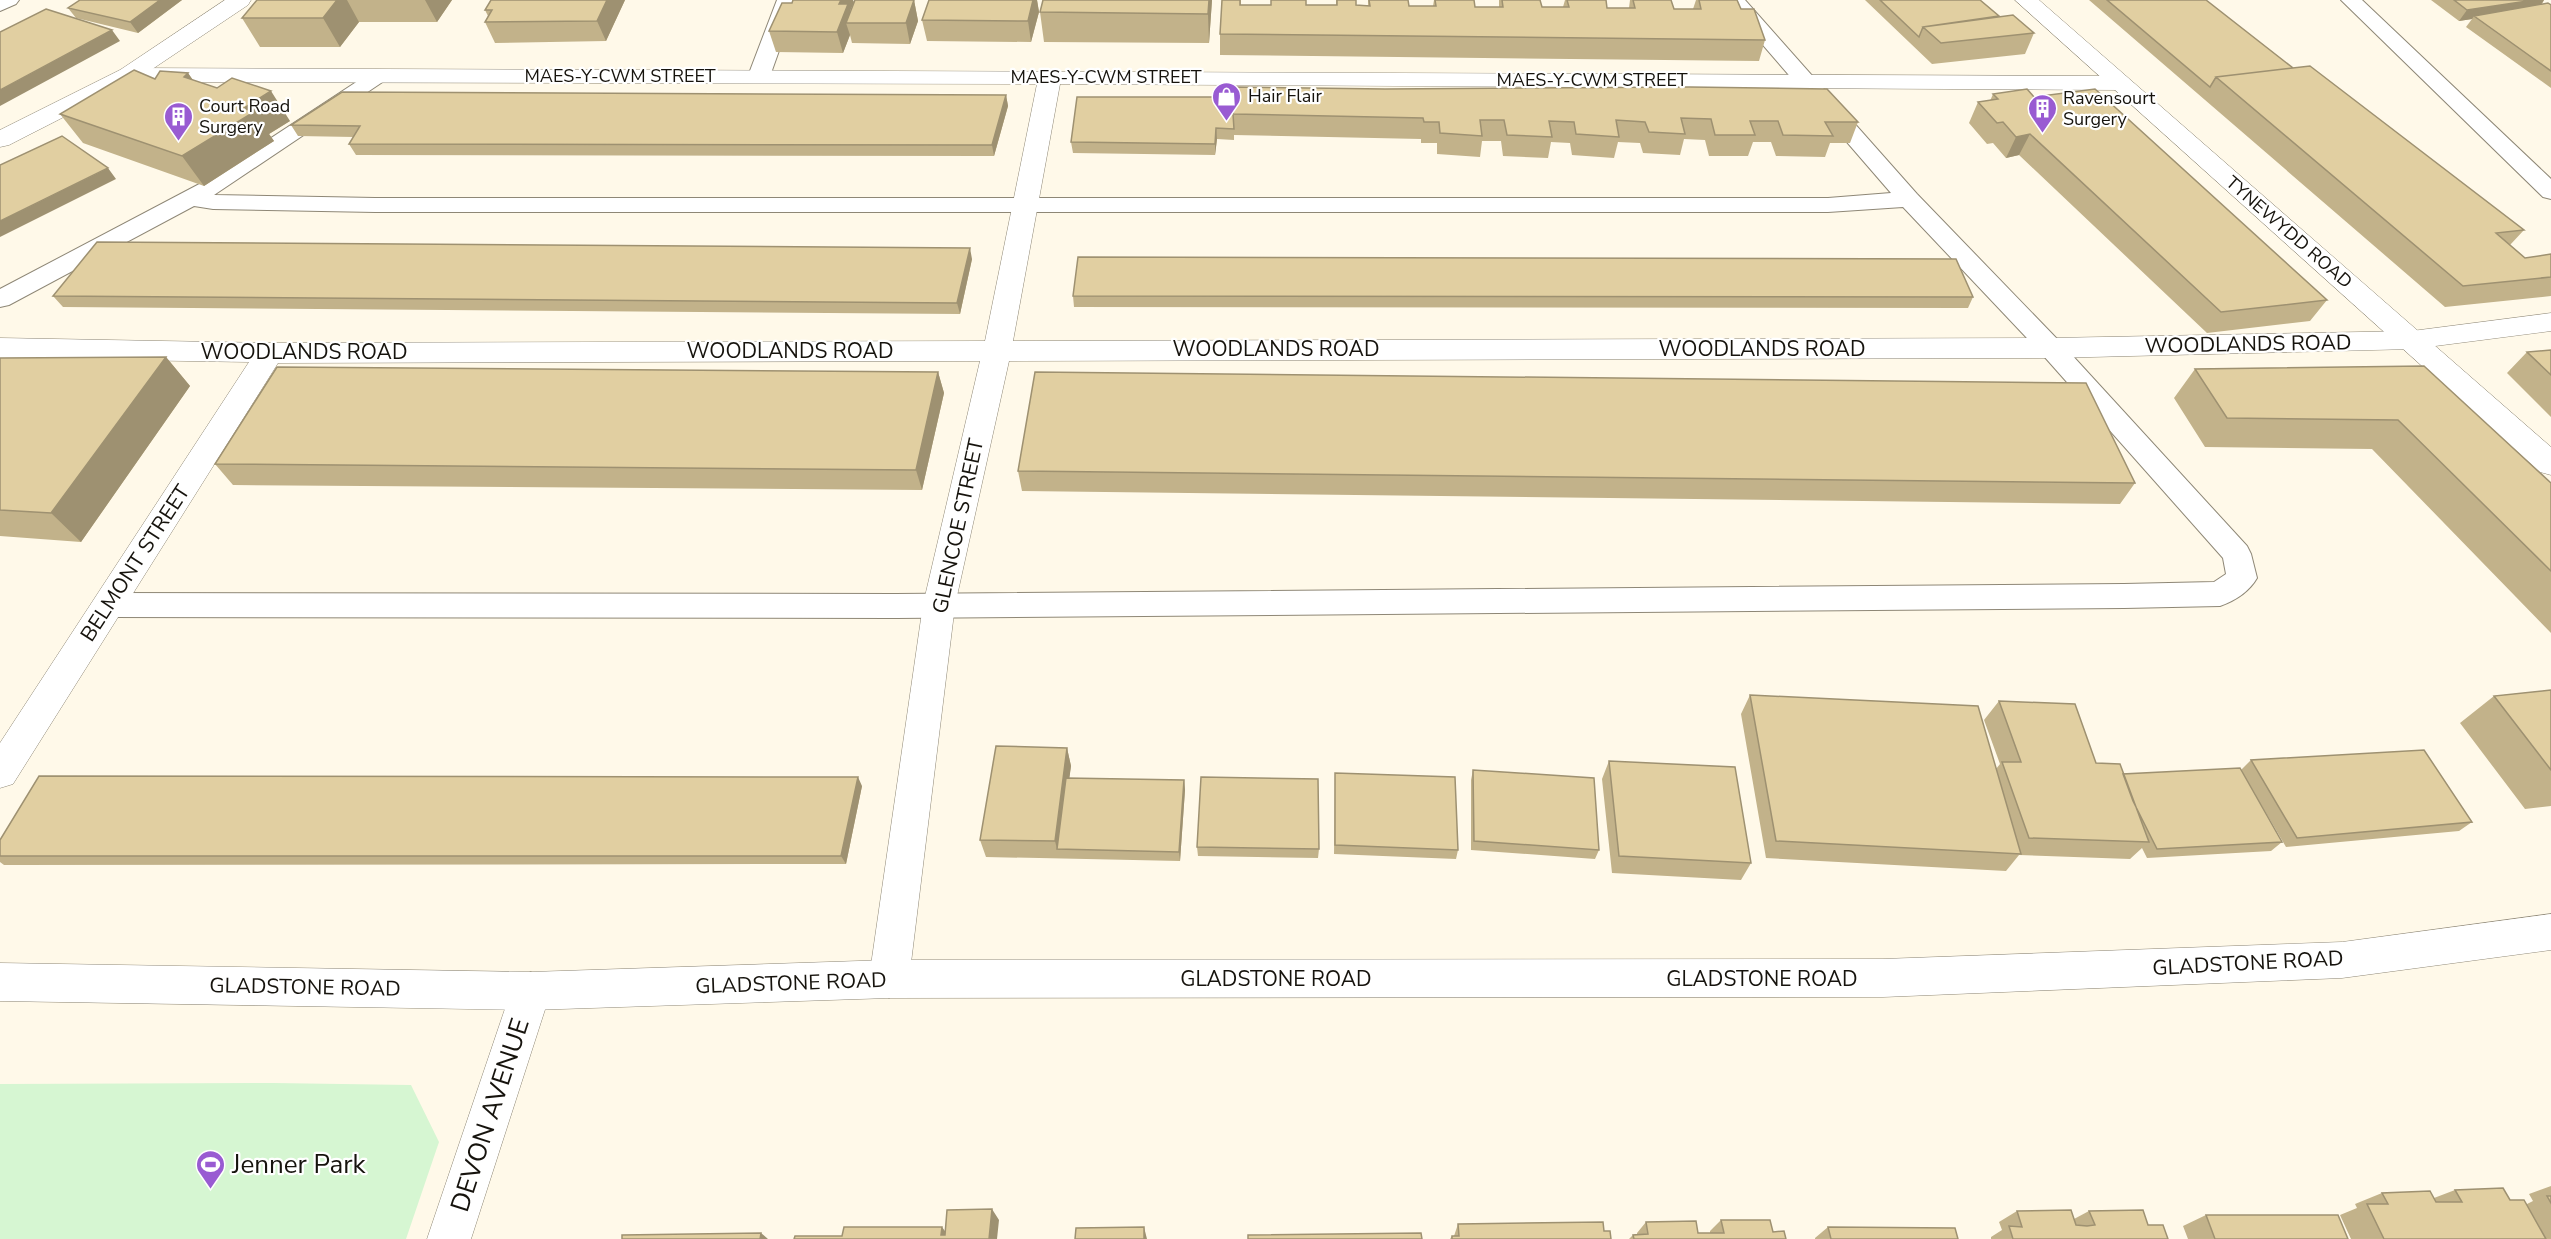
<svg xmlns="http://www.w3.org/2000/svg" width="2551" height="1239" font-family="'Nunito Sans',sans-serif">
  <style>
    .green { fill: #d6f6d2 }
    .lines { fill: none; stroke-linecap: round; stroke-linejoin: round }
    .service-casing { stroke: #8e8776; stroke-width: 2 }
    .minor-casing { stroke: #8e8776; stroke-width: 1 }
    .tertiary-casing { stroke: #8e8776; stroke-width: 1 }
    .secondary-casing { stroke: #8e8776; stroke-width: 1 }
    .primary-casing { stroke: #8e8776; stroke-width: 1 }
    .service { fill: #fff; fill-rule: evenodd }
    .minor { fill: #fff; fill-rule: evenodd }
    .tertiary { fill: #fff; fill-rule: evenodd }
    .secondary { fill: #fff; fill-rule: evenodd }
    .primary { fill: #fff; fill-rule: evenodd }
    .wall { fill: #c2b28a }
    .shaded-wall { fill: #9e9171 }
    .building { fill: #e1cfa1; stroke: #9e9171; stroke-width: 1.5 }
    .labels { text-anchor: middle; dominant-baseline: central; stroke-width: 4.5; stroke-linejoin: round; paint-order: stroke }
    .far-street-label { font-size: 18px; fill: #16130d; stroke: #fff }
    .far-poi-label { font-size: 18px; fill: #16130d; stroke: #fff; text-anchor: start }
    .street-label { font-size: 21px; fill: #16130d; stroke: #fff }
    .near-street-label { font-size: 26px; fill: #16130d; stroke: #fff }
    .near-poi-label { font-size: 26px; fill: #16130d; stroke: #fff; text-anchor: start }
  </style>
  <rect width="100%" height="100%" fill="#fff9e9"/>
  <path class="green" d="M273 1083 411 1085 439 1142 406 1239H0V1084Z"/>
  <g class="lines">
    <defs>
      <path id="service" d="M0 0H19L16 4 0 11Z
        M777 0H797L770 76 766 80 759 82 752 80 748 76Z
        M1724 0H1745L1917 194 2060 342 2247 546 2251 554 2257 578C2249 592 2234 601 2220 606L2124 608 896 618 108 617 97 613 93 605 97 597 108 593 896 594 2124 584 2214 582 2226 574 2223 558 2042 354 1903 207 1828 212H375L213 209 194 206 9 305 0 307V289L207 180 370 73 377 71 384 73 388 77 384 81 214 195 375 198H1828L1891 193Z
        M2341 0H2362L2551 179V199L2543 197Z"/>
      <path id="minor" d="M128 68 2120 76 2128 78 2132 83 2128 88 2120 90 1060 84 1013 341 2051 338 2412 331 2551 313V331L2412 349 2051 358 1009 361 955 605 909 979 903 992 889 998 875 992 869 979 923 605 980 361 278 363 13 784 0 788V743L249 362 0 358V338L270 343 985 341 1037 84 128 82 120 80 116 75 120 70Z
        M531 972 545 978 551 991 471 1239H427L511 991 517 978Z"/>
      <path id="tertiary" d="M2015 0H2039L2551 447V475L2540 472Z"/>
      <path id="secondary" d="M225 0H251L248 5 136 80 9 145 0 147V130L120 70Z"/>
      <path id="primary" d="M2551 914V950L2342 978 1883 997 889 998 531 1010 0 1001V963L531 972 889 960 1883 959 2342 942Z"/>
    </defs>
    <use href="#service" class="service-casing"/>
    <use href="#minor" class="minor-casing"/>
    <use href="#tertiary" class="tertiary-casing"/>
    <use href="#secondary" class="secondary-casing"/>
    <use href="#primary" class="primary-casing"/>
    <use href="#service" class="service"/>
    <use href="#minor" class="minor"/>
    <use href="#tertiary" class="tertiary"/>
    <use href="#secondary" class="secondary"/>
    <use href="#primary" class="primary"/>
  </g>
  <path class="wall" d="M80 0H182L138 33 76 18 68 8Z
    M257 0H452L437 22H359L340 47H260L242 18Z
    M491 0H625L606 41 495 43 485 22 488 16 485 10Z
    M914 0 918 21 910 44 852 43 850 35 843 53 776 52 769 31 792 3 854 2 850 11V12Z
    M929 0H1037L1039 12 1031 42 927 41 922 20Z
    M1043 0H1212L1209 43 1044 42 1040 12Z
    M1222 0H1241V5H1336V0H1356V5H1368V0H1408L1409 6H1433L1434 0H1474L1475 7H1499V0H1540L1542 7H1563L1565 0H1606L1607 8H1629L1630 0H1671L1674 9H1693L1696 0H1737L1741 9 1765 40 1759 61 1220 55V34Z
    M1865 0H1980L1999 16 2034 33 2025 54 1932 64Z
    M2089 0H2206L2293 68 2524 230 2510 245 2525 258 2551 254V296L2445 307Z
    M2431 0H2544L2542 4 2551 5V88L2466 27 2472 19 2459 21Z
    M188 73 193 80 290 121 269 134 274 141 204 186 83 143 60 114 155 79Z
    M1993 94 2034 97 2327 300 2310 321 2207 333 2019 155 2006 158 1993 143 1987 144 1969 123 1978 102 1990 101Z
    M1006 95 1008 106 994 156 356 155 349 144 354 137 298 136 291 125Z
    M1077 97 1858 122 1850 143H1830L1825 157 1776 156 1771 142H1753L1748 156H1709L1705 140 1684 139 1680 155 1643 153 1640 143 1618 142 1614 158 1572 155 1570 143 1551 142 1548 158 1503 156 1501 141H1482L1480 157 1437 154V143H1421V139L1234 135V140L1217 139 1215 155 1073 153 1071 142Z
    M972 259 960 314 63 307 53 296Z
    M1073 296 1973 297 1968 308 1074 307Z
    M2551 350V417L2507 373 2527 352Z
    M166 357 190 386 81 542 0 536V358Z
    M2424 366 2551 483V633L2372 449 2205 447 2174 398 2195 369Z
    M938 372 944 393 922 490 233 485 215 464Z
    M1018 471 2135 483 2120 504 1022 491Z
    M2551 690V806L2525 809 2460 723 2494 696Z
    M1750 695 1996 769 2000 764 1984 720 1999 701 2096 763 2123 774 2241 770 2251 760 2472 822 2459 831 2286 847 2256 796 2282 842 2271 851 2147 858 2142 848 2130 859 2019 855 2006 871 1766 858 1741 714Z
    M1067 748 1071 766 1069 778 1184 780 1185 790 1180 861 986 857 980 840Z
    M1609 761 1751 863 1741 880 1612 873 1602 779Z
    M1473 770 1599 850 1595 859 1471 850V780Z
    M1335 773 1458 850 1456 859 1334 854Z
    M862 786 846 864 4 865 0 862V840Z
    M1197 847 1319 849 1318 858 1198 856Z
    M2551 1186V1239H2351L2340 1215 2357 1208 2355 1204 2382 1193 2434 1198 2455 1190 2527 1204 2533 1201 2529 1194Z
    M2017 1211 2074 1219 2089 1211 2148 1225 2168 1239H1991V1237L2002 1230 1999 1222Z
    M2206 1215 2348 1239H2188L2183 1226Z
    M1721 1220 1773 1232 1786 1239H1629L1633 1235 1637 1234V1233L1646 1222 1698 1233H1710V1231Z
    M1458 1224 1604 1231 1611 1239H1450L1452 1236H1454Z
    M1828 1227 1958 1239H1815V1238Z"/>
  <path class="shaded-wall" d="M160 0H182L138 33 130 22Z
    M337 0H347L359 22 340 47 323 18Z
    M425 0H452L437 22Z
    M607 0H625L606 41 597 21Z
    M841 0H853L854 2 850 11 853 23H846L850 35 843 53 837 32 839 4Z
    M914 0 918 21 910 44 906 23Z
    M1033 0H1037L1039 12 1031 42 1028 21Z
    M1209 0H1212L1209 43 1208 14Z
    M2534 0H2544L2538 9 2474 16 2472 19 2459 21 2467 10Z
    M112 30 120 41 0 106V90Z
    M188 73 208 103 184 77Z
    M271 91 290 121 269 134 274 141 204 186 182 156 244 108Z
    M1006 95 1008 106 994 156 992 145Z
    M1216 128 1217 139 1215 155V144Z
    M2030 134 2019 155 2006 158 2016 137Z
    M108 168 116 179 0 237V221Z
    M970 248 972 259 960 314 957 303Z
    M166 357 190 386 81 542 51 513Z
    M938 372 944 393 922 490 916 470Z
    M1067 748 1071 766 1060 850 1057 849 1055 841Z
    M858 777 862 786 846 864 841 856Z
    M1184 780 1185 790 1180 861 1179 852Z
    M992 1209 999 1220 997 1239H989Z
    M942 1227 950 1238 941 1235Z
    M1144 1227 1147 1239H1144Z
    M761 1233 768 1239H760Z"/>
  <path class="building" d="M80 0H160L130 22 68 8Z
    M257 0H337L323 18H242Z
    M491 0H607L597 21 485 22 492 10H485Z
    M793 0H841L839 4H848L837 32 769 31 782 3H792Z
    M855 0H914L906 23H846Z
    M929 0H1033L1028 21 922 20Z
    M1043 0H1209L1208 14 1040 12Z
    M1222 0H1240V5H1271V0H1306V5H1337V0H1356V5L1370 6 1369 0H1408L1409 6H1436L1435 0H1474L1475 7H1503L1502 0H1540L1542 7H1569L1567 0H1606L1607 8H1635L1633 0H1671L1674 9H1701L1699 0H1737L1741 9H1754L1765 40 1220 34Z
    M1880 0H1980L1999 16 1923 27 1919 37Z
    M2107 0H2206L2293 68 2216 77 2210 87Z
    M2454 0H2534L2467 10Z
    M2548 3 2551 5V71L2474 16Z
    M46 9 112 30 0 90V32Z
    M2013 15 2034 33 1941 43 1923 27Z
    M2310 66 2524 230 2496 233 2525 258 2551 254V277L2463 286 2216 77Z
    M134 70 155 79 160 71 188 73 184 77 217 88 232 78 271 91 244 108 254 112 182 156 60 114Z
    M1237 87 1385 89 1690 87 1827 89 1858 122H1825L1833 136 1783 135 1778 121H1750L1755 135H1715L1711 119 1681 118 1685 134 1649 132 1645 122 1616 120 1619 137 1576 134 1574 122 1549 121 1552 137 1507 135 1504 120H1480L1482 136 1440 133 1439 122H1424L1423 118 1233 114Z
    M2027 89 2034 97 2095 89 2327 300 2221 312 2030 134 2016 137 2003 122 1997 123 1978 102 1998 99 1993 94Z
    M342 92 1006 95 992 145 349 144 360 126 291 125Z
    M1077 97H1236L1233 114 1234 129 1216 128 1215 144 1071 142Z
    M62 136 108 168 0 221V165Z
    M97 242 970 248 957 303 53 296Z
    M1078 257 1956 259 1973 297 1073 296Z
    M2551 350V375L2527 352Z
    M166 357 51 513 0 510V358Z
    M2424 366 2551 483V571L2398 420 2227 418 2195 369Z
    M277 367 938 372 916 470 215 464Z
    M1035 372 2086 383 2135 483 1018 471Z
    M2551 690V770L2494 696Z
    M1750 695 1978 706 2021 854 1776 841Z
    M1999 701 2075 704 2096 763 2120 764 2149 842 2029 838 2002 762H2021Z
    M996 746 1067 748 1055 841 980 840Z
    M2424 750 2472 822 2297 838 2251 760Z
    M1609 761 1735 767 1751 863 1619 856Z
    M2240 768 2282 842 2157 849 2133 801 2123 774Z
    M1473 770 1594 778 1599 850 1474 841Z
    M1335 773 1455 777 1458 850 1335 845Z
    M39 776 858 777 841 856H0V840Z
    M1201 777 1318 779 1319 849 1197 847Z
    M1066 778 1184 780 1179 852 1057 849Z
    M2503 1188 2510 1200H2524L2546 1239H2384L2367 1204H2388L2382 1193 2430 1191 2436 1202H2462L2455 1190Z
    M2547 1196H2551V1203Z
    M992 1209 989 1239H794L795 1236H842L844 1227H942L941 1235H945L947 1210Z
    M2071 1210 2076 1225 2087 1226 2095 1225 2089 1211 2143 1210 2148 1225H2163L2168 1239H2013L2009 1226 2022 1227 2017 1211Z
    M2206 1215H2338L2348 1239H2215Z
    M1721 1220H1770L1773 1232 1784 1231 1786 1239H1634L1633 1235 1648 1234 1646 1222 1696 1221 1698 1233H1724Z
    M1603 1222 1604 1231H1610L1611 1239H1452V1236H1459L1458 1224Z
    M1144 1227V1239H1075L1076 1228Z
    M1828 1227 1955 1228 1958 1239H1831Z
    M761 1233 760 1239H622V1235Z
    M1421 1233 1422 1239H1248V1235Z"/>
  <defs>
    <symbol id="shop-pin" viewBox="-11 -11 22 30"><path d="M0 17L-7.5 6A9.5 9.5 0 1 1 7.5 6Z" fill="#995bd2" stroke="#fff"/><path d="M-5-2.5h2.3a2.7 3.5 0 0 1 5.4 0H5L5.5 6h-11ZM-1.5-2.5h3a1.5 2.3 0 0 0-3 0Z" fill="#fff"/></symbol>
    <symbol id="building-pin" viewBox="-11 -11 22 30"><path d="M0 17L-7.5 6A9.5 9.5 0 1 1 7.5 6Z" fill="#995bd2" stroke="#fff"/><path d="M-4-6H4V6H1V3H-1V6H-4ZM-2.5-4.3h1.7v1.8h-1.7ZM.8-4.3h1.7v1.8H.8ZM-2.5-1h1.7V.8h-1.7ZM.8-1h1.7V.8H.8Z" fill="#fff"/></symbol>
    <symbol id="stadium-pin" viewBox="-11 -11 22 30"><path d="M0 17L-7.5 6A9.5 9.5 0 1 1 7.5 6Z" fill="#995bd2" stroke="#fff"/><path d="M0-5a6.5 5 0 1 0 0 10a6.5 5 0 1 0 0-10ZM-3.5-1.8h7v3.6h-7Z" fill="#fff"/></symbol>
  </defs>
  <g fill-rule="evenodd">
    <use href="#shop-pin" x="1210" y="80" width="33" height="45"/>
    <use href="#building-pin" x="2026" y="92" width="33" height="45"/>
    <use href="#building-pin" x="162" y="100" width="33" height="45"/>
    <use href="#stadium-pin" x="194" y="1148" width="33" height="45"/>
  </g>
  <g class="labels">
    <g class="far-street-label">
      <text x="620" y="76">MAES-Y-CWM STREET</text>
      <text x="1106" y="77">MAES-Y-CWM STREET</text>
      <text x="1592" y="80">MAES-Y-CWM STREET</text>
      <text transform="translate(2289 232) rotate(41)">TYNEWYDD ROAD</text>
    </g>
    <g class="far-poi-label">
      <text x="1248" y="96">Hair Flair</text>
      <text x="2063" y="98">Ravensourt<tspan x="2063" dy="21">Surgery</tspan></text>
      <text x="199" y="106">Court Road<tspan x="199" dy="21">Surgery</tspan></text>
    </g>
    <g class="street-label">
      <text transform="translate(2248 344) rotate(-1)">WOODLANDS ROAD</text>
      <text x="1276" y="349">WOODLANDS ROAD</text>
      <text x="1762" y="349">WOODLANDS ROAD</text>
      <text x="790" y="351">WOODLANDS ROAD</text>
      <text x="304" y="352">WOODLANDS ROAD</text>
      <text transform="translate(958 526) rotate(-78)">GLENCOE STREET</text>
      <text transform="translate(135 563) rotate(-57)">BELMONT STREET</text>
      <text transform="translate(2248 963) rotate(-3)">GLADSTONE ROAD</text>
      <text x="1276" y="979">GLADSTONE ROAD</text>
      <text x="1762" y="979">GLADSTONE ROAD</text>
      <text transform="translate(791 983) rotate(-2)">GLADSTONE ROAD</text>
      <text transform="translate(305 987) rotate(1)">GLADSTONE ROAD</text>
    </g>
    <g class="near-street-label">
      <text transform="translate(490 1115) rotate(-72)">DEVON AVENUE</text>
    </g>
    <g class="near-poi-label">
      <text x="232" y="1164">Jenner Park</text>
    </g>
  </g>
</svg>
